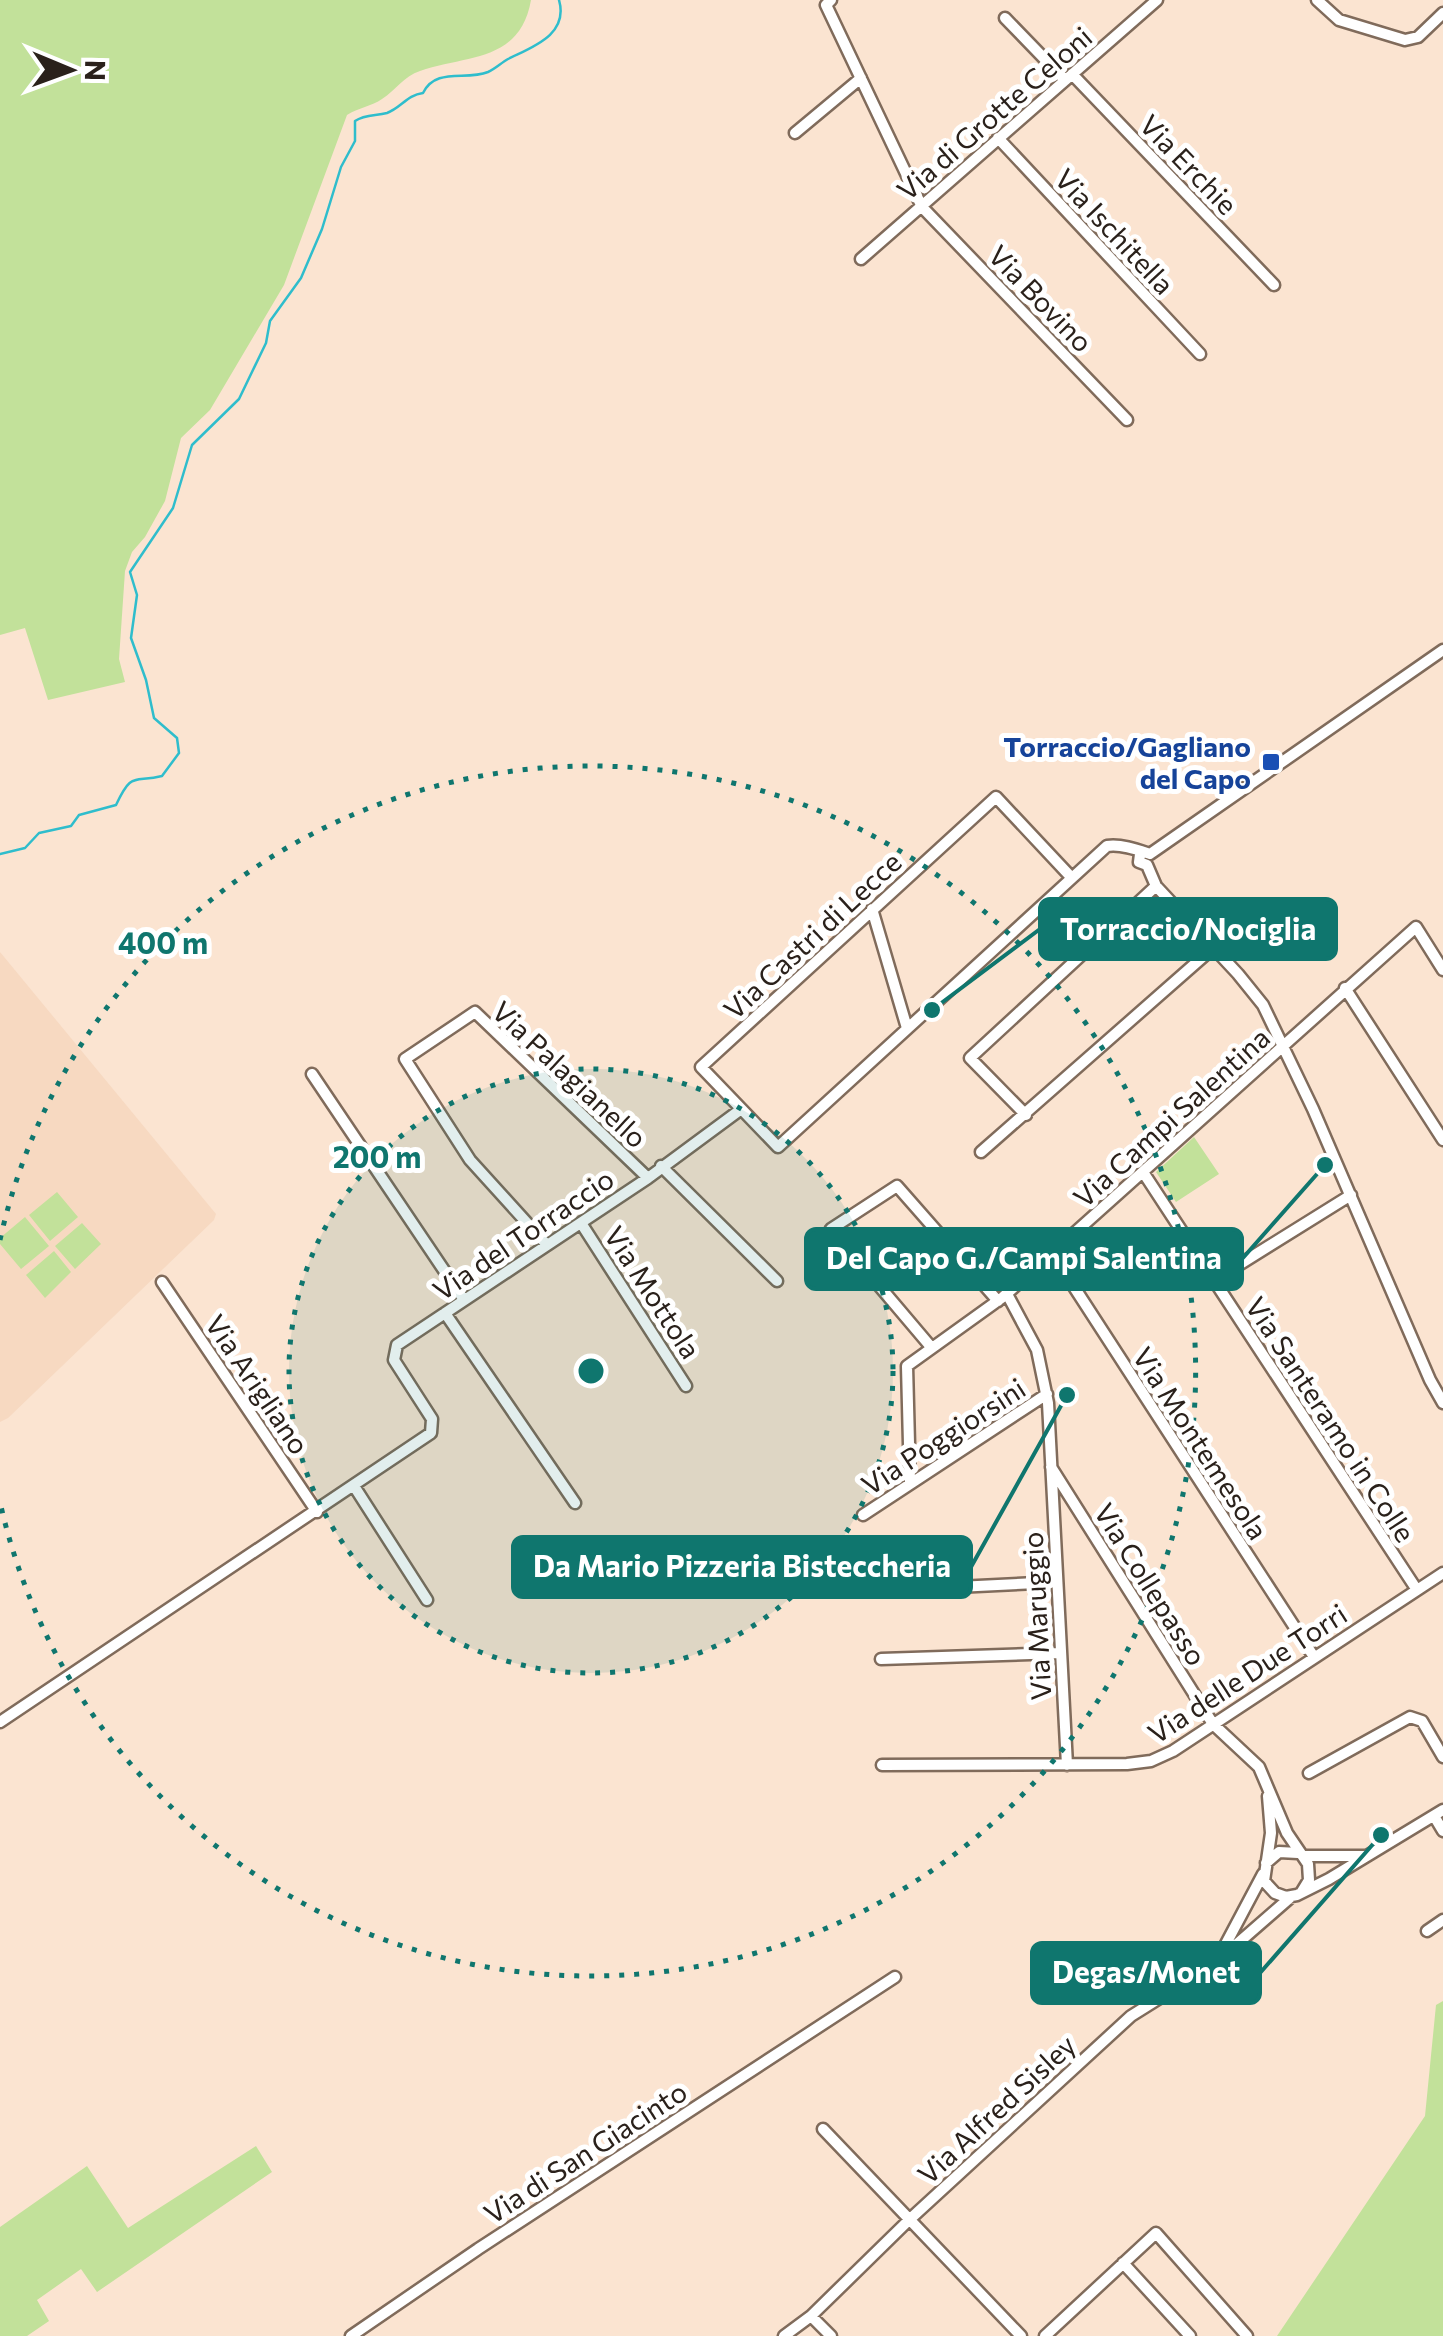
<svg xmlns="http://www.w3.org/2000/svg" width="1443" height="2336" font-family="Commissioner,sans-serif">
  <style>
    .built { fill: #f7d9c1 }
    .green { fill: #c2e19a }
    .lines { fill: none; stroke-linecap: round; stroke-linejoin: round }
    .stream { stroke: #2fbdcc; stroke-width: 2.5 }
    .street-casing { stroke: #806b5b; stroke-width: 15 }
    .street { stroke: #fff; stroke-width: 10 }
    .ring { fill: none; stroke: #0f766e; stroke-width: 5; stroke-dasharray: 5 10 }
    .transit-dot { fill: #1a4fb4; stroke: #fff; stroke-width: 4 }
    .labels { text-anchor: middle; dominant-baseline: central; stroke-width: 10; stroke-linejoin: round; paint-order: stroke }
    .street-label { font-size: 28px; fill: #2a211b; stroke: #fff }
    .transit-label { font-size: 28px; font-weight: bold; fill: #164399; stroke: #fff; text-anchor: end }
    .centre { fill: #0f766e; stroke: #fff; stroke-width: 5 }
    .ring-label { font-size: 30px; text-anchor: middle; font-weight: bold; fill: #0f766e; stroke: #fff; stroke-width: 10; stroke-linejoin: round; paint-order: stroke }
    .leader { fill: none; stroke: #0f766e; stroke-width: 4 }
    .callout-dot { fill: #0f766e; stroke: #fff; stroke-width: 4 }
    .callout { fill: #0f766e; stroke: #0f766e; stroke-width: 4 }
    .callout-label { font-size: 30px; text-anchor: middle; font-weight: bold; fill: #fff }
  </style>
  <rect width="100%" height="100%" fill="#fbe4d1"/>
  <path class="built" d="M0 952 216 1214 214 1220 8 1418 0 1422Z"/>
  <path class="green" d="M0 0H531C520 63 466 55 420 71 404 76 396 90 382 99 372 106 358 108 347 115L284 285 210 410 181 438 165 501 145 537 132 552 125 571 119 659 125 682 48 700 25 628 0 635Z
    M1194 1137 1219 1174 1176 1202 1156 1172Z
    M57 1192 78 1217 50 1241 29 1215Z
    M25 1217 49 1246 21 1269 0 1244V1238Z
    M82 1223 101 1244 75 1269 55 1246Z
    M54 1251 71 1272 45 1298 26 1275Z
    M1443 2001V2336H1277L1425 2116 1436 2005Z
    M256 2146 272 2172 97 2292 81 2269 37 2300 49 2321 27 2336H0V2227L87 2166 128 2228Z"/>
  <g class="lines">
    <path class="stream" d="M0 854 25 848 39 833 71 826 79 815 116 805C132 771 133 783 162 776L179 753 177 738 154 718 146 680 131 638 137 595 130 572 173 508 192 445 239 399 266 343 270 321 301 278 322 229 341 167 355 141V121C365 114 375 116 387 113 401 108 407 95 423 93 436 67 465 81 488 72 495 69 501 63 508 59 532 47 569 35 559 0"/>
    <defs>
      <path id="street" d="M831 0 826 5 922 207 1127 420
        M1317 0 1339 20 1405 40 1418 37 1443 13
        M1005 18 1065 80
        M1072 74 1274 285
        M795 133 861 78
        M998 138 1200 354
        M861 259 1157 0
        M1140 854 1139 862 1147 865 1156 886 1238 974 1263 1005 1313 1109 1430 1380 1443 1403
        M1150 854 1443 650
        M1071 877 996 797 701 1067 778 1147 1107 846C1122 844 1138 850 1150 854
        M872 909 907 1028
        M1345 988 1443 1140
        M312 1074 464 1300
        M1026 1115 970 1058 1156 886
        M981 1152 1213 948
        M661 1166 777 1281
        M1143 1172 1417 1590
        M581 1223 686 1386
        M547 1245 470 1160 405 1059 475 1012 648 1178
        M1052 1253 1314 1657
        M1213 1281 1351 1195
        M162 1282 317 1512
        M1007 1294 1037 1350 1048 1403 1067 1765
        M445 1313 575 1503
        M931 1347 831 1229 897 1186 998 1301
        M1051 1467 1213 1724 1259 1767 1287 1833 1308 1864 1309 1880 1301 1893
        M910 1483 907 1366 1003 1297 1416 927 1443 970
        M354 1486 427 1600
        M863 1515 1047 1394
        M876 1591 1057 1582
        M881 1659 1060 1653
        M0 1722 431 1433 432 1419 394 1360 397 1345 648 1178 740 1110
        M882 1765 1127 1764 1151 1761 1173 1751 1443 1573
        M1309 1773 1410 1717 1422 1721 1443 1757
        M1268 1796 1271 1833 1264 1881 1275 1893 1286 1897 1297 1895 1329 1879 1443 1810
        M1434 1816 1443 1831
        M1303 1856H1364
        M1266 1863 1279 1852 1298 1853
        M1427 1931 1443 1920
        M1220 1955 1263 1874
        M823 2129 1021 2336
        M1123 2263 1190 2336
        M811 2316 831 2336
        M351 2336 478 2249 895 1977
        M784 2336 811 2316 909 2220 1131 2016 1214 1964 1292 1896
        M1045 2336 1156 2233 1247 2336"/>
    </defs>
    <use href="#street" class="street-casing"/>
    <use href="#street" class="street"/>
  </g>
  <circle cx="591" cy="1371" r="302" fill="#0f766e" fill-opacity=".12"/>
  <g class="ring">
    <circle cx="591" cy="1371" r="302"/>
    <path d="M0 1240A605 605 0 1 1 0 1502"/>
  </g>
  <rect class="transit-dot" x="1261" y="752" width="20" height="20" rx="5"/>
  <g class="labels">
    <g class="street-label">
      <text transform="translate(994 113) rotate(-41)">Via di Grotte Celoni</text>
      <text transform="translate(1189 164) rotate(46)">Via Erchie</text>
      <text transform="translate(1115 231) rotate(47)">Via Ischitella</text>
      <text transform="translate(1041 298) rotate(46)">Via Bovino</text>
      <text transform="translate(812 935) rotate(-43)">Via Castri di Lecce</text>
      <text transform="translate(570 1074) rotate(43)">Via Palagianello</text>
      <text transform="translate(1171 1117) rotate(-42)">Via Campi Salentina</text>
      <text transform="translate(523 1234) rotate(-34)">Via del Torraccio</text>
      <text transform="translate(653 1292) rotate(57)">Via Mottola</text>
      <text transform="translate(258 1384) rotate(56)">Via Arigliano</text>
      <text transform="translate(1331 1419) rotate(57)">Via Santeramo in Colle</text>
      <text transform="translate(943 1436) rotate(-33)">Via Poggiorsini</text>
      <text transform="translate(1201 1443) rotate(57)">Via Montemesola</text>
      <text transform="translate(1151 1584) rotate(58)">Via Collepasso</text>
      <text transform="translate(1036 1616) rotate(-93)">Via Maruggio</text>
      <text transform="translate(1247 1673) rotate(-33)">Via delle Due Torri</text>
      <text transform="translate(996 2109) rotate(-43)">Via Alfred Sisley</text>
      <text transform="translate(585 2152) rotate(-33)">Via di San Giacinto</text>
    </g>
    <g class="transit-label">
      <text x="1251" y="746">Torraccio/Gagliano<tspan x="1251" dy="32">del Capo</tspan></text>
    </g>
  </g>
  <circle cx="591" cy="1371" r="15" class="centre"/>
  <g class="ring-label">
    <text x="163" y="954">400 m</text>
    <text x="377" y="1168">200 m</text>
  </g>
  <path class="leader" d="M932 1010L1040 929M1325 1165L1242 1259M1067 1395L971 1567M1381 1835L1260 1973"/>
  <g class="callout-dot">
    <circle cx="932" cy="1010" r="10"/>
    <circle cx="1325" cy="1165" r="10"/>
    <circle cx="1067" cy="1395" r="10"/>
    <circle cx="1381" cy="1835" r="10"/>
  </g>
  <g class="callout">
    <rect x="1040" y="899" width="296" height="60" rx="10"/>
    <rect x="806" y="1229" width="436" height="60" rx="10"/>
    <rect x="513" y="1537" width="458" height="60" rx="10"/>
    <rect x="1032" y="1943" width="228" height="60" rx="10"/>
  </g>
  <g class="callout-label">
    <text x="1188" y="940">Torraccio/Nociglia</text>
    <text x="1024" y="1269">Del Capo G./Campi Salentina</text>
    <text x="742" y="1577">Da Mario Pizzeria Bisteccheria</text>
    <text x="1146" y="1983">Degas/Monet</text>
  </g>
  <g transform="translate(70 70) rotate(91)" stroke="#ffffff" stroke-width="8" paint-order="stroke">
  <path d="M0-8L18 38L0 25L-18 38Z" fill="#2a211b"/>
  <text y="-15" font-size="28" font-weight="bold" text-anchor="middle" fill="#2a211b">N</text>
  </g>
</svg>
